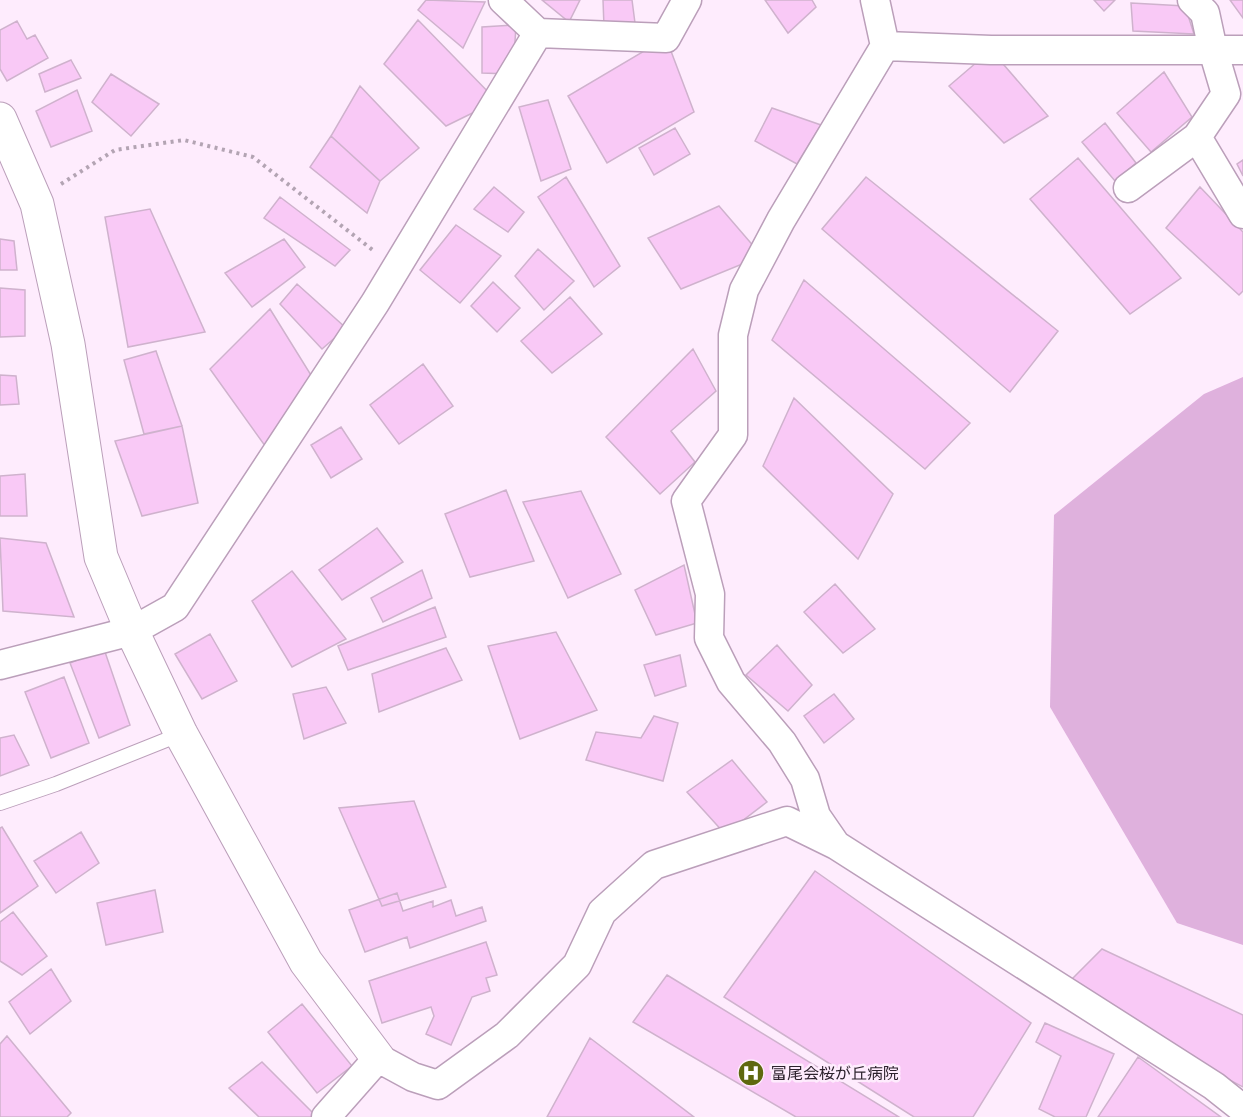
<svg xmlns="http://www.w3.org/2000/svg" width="1243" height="1117" font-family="'Space Grotesk','Noto Sans JP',sans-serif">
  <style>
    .forest { fill: #dfb1dd }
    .building { fill: #f9c9f6; stroke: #cfb2cd; stroke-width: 1.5 }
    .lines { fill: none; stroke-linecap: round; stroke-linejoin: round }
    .service-casing { stroke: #bb9fba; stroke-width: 16 }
    .minor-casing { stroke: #bb9fba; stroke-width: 31 }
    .tertiary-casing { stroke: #bb9fba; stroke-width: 35 }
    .path { stroke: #b3a4b3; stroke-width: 4; stroke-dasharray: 3 4.5; stroke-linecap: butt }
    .service { stroke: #fff; stroke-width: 14 }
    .minor { stroke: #fff; stroke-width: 28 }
    .tertiary { stroke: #fff; stroke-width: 33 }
    .labels { text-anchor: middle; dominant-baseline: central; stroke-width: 5; stroke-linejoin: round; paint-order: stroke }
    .poi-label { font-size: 16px; fill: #2d222d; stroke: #feecfd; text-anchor: start }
  </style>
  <rect width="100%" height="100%" fill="#feecfd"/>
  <path class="forest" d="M1243 377V945L1177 923 1050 707 1054 515 1204 394Z"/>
  <path class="building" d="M426 0 485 2 463 48 418 10Z
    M542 0H580L569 22Z
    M603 0H632L635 23 604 27Z
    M765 0H812L816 7 788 33Z
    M1094 0H1115L1104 11Z
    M1230 0H1243V18Z
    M1131 3 1185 6 1194 34 1133 31Z
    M418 20 497 101 446 126 384 64Z
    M17 21 27 39 35 35 48 58 7 81 0 69V30Z
    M516 25 513 74 482 73V27Z
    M666 38 694 112 607 163 568 96Z
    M991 50 1048 116 1004 143 949 86Z
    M71 60 81 78 45 92 39 74Z
    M1164 72 1192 117 1151 152 1117 113Z
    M111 74 159 104 131 136 92 102Z
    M360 86 419 148 380 181 331 136Z
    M77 90 92 131 51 147 36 111Z
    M548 100 571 169 541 181 519 107Z
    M772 108 821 125 797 164 755 141Z
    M1105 123 1136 163 1115 181 1082 142Z
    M675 128 690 154 654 175 639 148Z
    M331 136 380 181 367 213 310 167Z
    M1078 158 1181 278 1130 314 1030 199Z
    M1243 160V176L1237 164Z
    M566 177 620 266 594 287 538 197Z
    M866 177 1058 331 1010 392 822 229Z
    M494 187 524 212 508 232 474 209Z
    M1200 187 1243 232V291L1239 295 1166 228Z
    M280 197 350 250 335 266 264 218Z
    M719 206 762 256 681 289 648 238Z
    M150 209 205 332 128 347 105 217Z
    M456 225 501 256 460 303 420 270Z
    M0 239 14 241 17 270H0Z
    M284 239 305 267 252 307 225 273Z
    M538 249 574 281 544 310 515 276Z
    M804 280 970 423 925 469 772 340Z
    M493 282 520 308 497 332 471 306Z
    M297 284 346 328 322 349 280 304Z
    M0 288 25 290V336L0 337Z
    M570 297 602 334 552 373 521 341Z
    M270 309 319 388 273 457 210 369Z
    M693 349 716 391 671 431 695 462 660 494 606 437Z
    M156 351 182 426 144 434 124 360Z
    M423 364 453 406 399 444 370 405Z
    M0 375 16 376 19 404 0 405Z
    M794 398 893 494 858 559 763 466Z
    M182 426 198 503 142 516 115 441Z
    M341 427 362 459 331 478 311 445Z
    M25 474 27 516H0V476Z
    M506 490 534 561 470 577 445 514Z
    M581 491 621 574 568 598 523 502Z
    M377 528 403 562 342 600 319 570Z
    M0 538 46 543 74 617 3 611Z
    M684 565 697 623 656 635 635 590Z
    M422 570 432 598 383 622 371 598Z
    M292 571 346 639 292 667 252 601Z
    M835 584 875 629 843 653 804 612Z
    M435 607 446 637 348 670 338 646Z
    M556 632 597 710 520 739 488 646Z
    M210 634 237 681 202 699 175 654Z
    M777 645 812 685 788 711 746 675Z
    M446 648 462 680 379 712 372 674Z
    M104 649 130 725 99 738 70 663Z
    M680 655 686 686 655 696 644 665Z
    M64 677 89 743 51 758 25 692Z
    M326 687 346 723 304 739 293 694Z
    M834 694 854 719 824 743 804 716Z
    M654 716 678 723 663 781 586 760 596 732 641 738Z
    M14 735 29 765 0 776V738Z
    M732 760 767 802 725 834 687 792Z
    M414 801 446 887 382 906 339 808Z
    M2 827 38 886 0 913V828Z
    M81 832 99 863 56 893 34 861Z
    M815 871 1031 1023 973 1117H914L724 997Z
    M155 890 163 932 106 945 97 903Z
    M397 893 403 911 433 901V907L451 900 456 916 482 907 486 921 410 948 407 937 365 952 349 910Z
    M13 912 47 956 22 975 0 961V922Z
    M486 942 497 975 486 978 490 991 472 997 451 1045 426 1034 434 1016 431 1007 382 1023 369 981Z
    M1102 949 1243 1015V1087L1061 990Z
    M51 969 71 1001 30 1034 9 1002Z
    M667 975 899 1117H796L633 1022Z
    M302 1004 352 1066 317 1093 268 1032Z
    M1045 1023 1114 1054 1086 1117H1055L1039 1109 1061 1056 1036 1042Z
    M7 1036 71 1113 67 1117H0V1044Z
    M590 1038 694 1117H547Z
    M1138 1057 1221 1117H1098Z
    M262 1062 317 1117H259L229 1088Z"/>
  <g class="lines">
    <defs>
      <path id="service" d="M0 803 56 784 181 734"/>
      <path id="minor" d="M503 0 538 33 666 38 687 0
        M885 46 991 50H1243
        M1197 137 1243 214
        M1128 188 1197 137 1226 94 1213 50 1205 13 1192 0
        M0 665 132 631 175 607 375 303 538 33
        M836 845 816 816 805 779 782 742 731 682 709 638 710 594 686 501 733 435V335L744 290 781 220 885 46 875 0
        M326 1117 378 1058 413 1077 438 1085 507 1035 577 965 602 912 654 865 787 821 836 845 1214 1086 1243 1109"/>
      <path id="tertiary" d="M0 119 37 204 68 344 101 557 132 631 181 734 306 962 378 1058"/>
    </defs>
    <use href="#service" class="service-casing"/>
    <use href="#minor" class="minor-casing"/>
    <use href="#tertiary" class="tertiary-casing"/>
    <path class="path" d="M61 184 115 150 184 140 253 157 374 251"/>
    <use href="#service" class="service"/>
    <use href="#minor" class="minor"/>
    <use href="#tertiary" class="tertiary"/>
  </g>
  <defs>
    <symbol id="hospital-disc" viewBox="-11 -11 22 22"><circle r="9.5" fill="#5e690e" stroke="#feecfd"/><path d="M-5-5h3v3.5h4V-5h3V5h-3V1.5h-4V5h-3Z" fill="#fff"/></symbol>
  </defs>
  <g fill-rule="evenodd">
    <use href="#hospital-disc" x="736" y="1058" width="30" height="30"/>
  </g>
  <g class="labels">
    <g class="poi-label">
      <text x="771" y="1073">富尾会桜が丘病院</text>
    </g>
  </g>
</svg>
